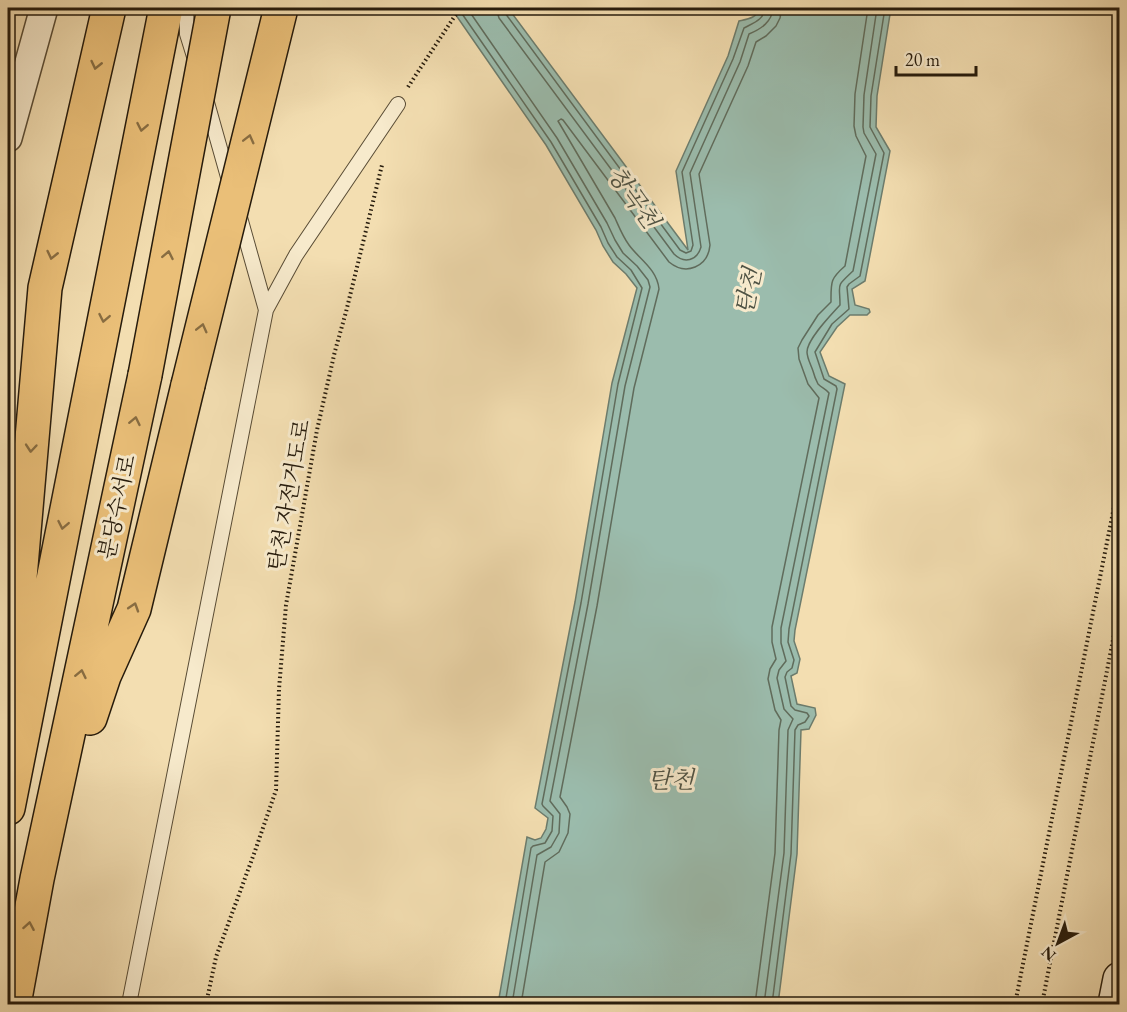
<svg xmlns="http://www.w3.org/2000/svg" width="1127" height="1012" font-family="'EB Garamond','Noto Serif KR',serif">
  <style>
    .water { fill: #9bbcad; stroke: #6c7c6d; stroke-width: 1.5 }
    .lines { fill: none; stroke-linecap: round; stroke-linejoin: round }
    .shore { stroke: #606c5c; stroke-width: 1.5 }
    .service-casing { stroke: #594c35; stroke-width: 16 }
    .minor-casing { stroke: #594c35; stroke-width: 30 }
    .secondary-casing { stroke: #261b0c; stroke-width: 36 }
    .trunk-casing { stroke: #261b0c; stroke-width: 36 }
    .path { stroke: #261b0c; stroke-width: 4; stroke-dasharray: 1.5 3; stroke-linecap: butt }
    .service { stroke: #f7eacc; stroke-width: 14 }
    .minor { stroke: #f7eacc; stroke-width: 27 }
    .secondary { stroke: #f7eacc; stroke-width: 33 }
    .trunk { stroke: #eabf78; stroke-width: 33 }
    .trunk-bridge-casing { stroke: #261b0c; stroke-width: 36; stroke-linecap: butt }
    .trunk-bridge { stroke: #eabf78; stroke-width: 33 }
    .oneway { stroke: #886d42 }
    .labels { text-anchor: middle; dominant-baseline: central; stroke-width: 6; stroke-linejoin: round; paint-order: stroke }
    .street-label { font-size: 22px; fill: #261b0c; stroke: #f7eacc }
    .water-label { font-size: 24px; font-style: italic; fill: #4f5344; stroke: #f7eacc }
  </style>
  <rect width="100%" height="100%" fill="#f3deb1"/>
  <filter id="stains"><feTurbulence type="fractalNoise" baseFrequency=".00333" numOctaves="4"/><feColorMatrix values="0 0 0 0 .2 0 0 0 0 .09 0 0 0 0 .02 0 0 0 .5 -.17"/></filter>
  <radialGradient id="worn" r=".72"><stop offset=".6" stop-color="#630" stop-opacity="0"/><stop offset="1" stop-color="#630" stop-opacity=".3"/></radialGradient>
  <path class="water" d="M451 8H508L688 250 676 171 728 56 739 21C748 19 757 18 760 8H891L877 96 876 127 890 151 865 281 852 289 855 305 869 309 870 312 867 315H850L837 327 820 352 829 376 845 384 795 630 794 641 800 659 797 673 791 676 797 704 815 708 816 715 809 729 801 730 797 854 778 1004H498L527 837 535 840 541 838 546 829 548 818 535 808 575 602 612 383 637 288 626 274 613 262 603 246 596 230 546 145Z"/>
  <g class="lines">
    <path class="shore" d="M458 8 551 142 601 227 608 243 617 257 631 270 642 288 618 384 581 603 542 804 543 806 553 816 552 831 545 843 533 846 531 848 505 1004
      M467 8 557 138 607 223 615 240 623 253 637 266 648 280 650 287 625 386 588 604 550 801 560 814 559 833 551 847 537 855 512 1004
      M496 8 499 18 674 254C684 264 697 261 701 247L690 173 740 62 749 34C761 29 772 22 773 8
      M504 8 505 13 680 250 686 253 691 251 693 245 682 172 733 59 744 28C753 23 764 20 765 8
      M521 1004 545 862 559 852 568 833 570 814 567 807 560 797 597 606 634 388 659 289C657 269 639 259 629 245 623 237 619 227 615 218L558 121 561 119 563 120 669 262C686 276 708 267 710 245L699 174 748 66 756 42 766 36 776 26 780 18 782 8
      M755 1004 775 853 779 730 781 720 775 710 768 679 770 669 776 659 772 642V627L819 398 808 384 799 359 798 348 802 340 818 315 831 302C831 282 830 279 845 266L866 156 856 136 854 126 855 94 868 8
      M764 1004 784 853 788 730 793 719 784 709 777 678 779 670 786 661 781 643V628L829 393C826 389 822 388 818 384 816 380 814 375 813 371 811 365 807 358 807 352 807 339 832 314 840 305 840 282 835 288 853 271L876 154 864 133 863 127 864 95 877 8
      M772 1004 791 854 795 730 798 725 805 722 809 716 807 713 795 710 791 706 785 677 787 672 792 668 794 660 788 642 789 629 837 389 836 386 824 379 815 352 832 324 849 309 847 287 849 284 860 276 884 153 870 127 871 96 885 8"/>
    <defs>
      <path id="service" d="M186 8 187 34 196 63
        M206 99 230 184
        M266 310 296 255 398 104
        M129 1004 266 310 239 214"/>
      <path id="minor" d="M8 138 44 8"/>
      <path id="secondary" d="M1115 1004 1120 979"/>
      <path id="trunk" d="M9 705 45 288 109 8
        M90 718 104 676 134 609 188 385
        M8 808 166 8
        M14 1004 37 879 145 375"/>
    </defs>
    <use href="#service" class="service-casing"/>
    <use href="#minor" class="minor-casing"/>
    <use href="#secondary" class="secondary-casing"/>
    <use href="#trunk" class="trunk-casing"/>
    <path class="path" d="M408 87 460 8
      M206 1004 216 957 255 851 276 790 279 689 286 605 317 430 335 351 346 312 382 165
      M1015 1004 1120 477
      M1042 1004 1120 604"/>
    <use href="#service" class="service"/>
    <use href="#minor" class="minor"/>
    <use href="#secondary" class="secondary"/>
    <use href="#trunk" class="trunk"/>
    <defs>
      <path id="trunk-bridge" d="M145 375 214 8
        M188 385 281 8"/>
    </defs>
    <use href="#trunk-bridge" class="trunk-bridge-casing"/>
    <use href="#trunk-bridge" class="trunk-bridge"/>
  </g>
  <defs><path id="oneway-chevron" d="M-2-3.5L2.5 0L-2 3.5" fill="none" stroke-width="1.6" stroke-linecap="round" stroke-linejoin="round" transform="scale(1.5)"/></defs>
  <g class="oneway">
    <use href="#oneway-chevron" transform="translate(96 65) rotate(103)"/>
    <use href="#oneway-chevron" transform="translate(142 127) rotate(101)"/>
    <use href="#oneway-chevron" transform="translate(249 139) rotate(-76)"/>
    <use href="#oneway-chevron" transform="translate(52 255) rotate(103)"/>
    <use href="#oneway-chevron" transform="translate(168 255) rotate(-79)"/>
    <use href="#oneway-chevron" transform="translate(104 318) rotate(101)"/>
    <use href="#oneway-chevron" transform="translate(202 328) rotate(-76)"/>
    <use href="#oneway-chevron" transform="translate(135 421) rotate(-78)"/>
    <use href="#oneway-chevron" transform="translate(31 448) rotate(95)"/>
    <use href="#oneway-chevron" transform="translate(63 525) rotate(101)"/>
    <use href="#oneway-chevron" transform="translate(134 607) rotate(-72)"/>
    <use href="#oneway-chevron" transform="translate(81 674) rotate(-78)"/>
    <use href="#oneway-chevron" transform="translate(29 926) rotate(-80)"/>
  </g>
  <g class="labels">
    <g class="street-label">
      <text transform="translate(289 495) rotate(-80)">탄천 자전거도로</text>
      <text transform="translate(117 507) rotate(-78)">분당수서로</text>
    </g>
    <g class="water-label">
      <text transform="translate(634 197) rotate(55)">창곡천</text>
      <text transform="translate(748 291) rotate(-78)">탄천</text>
      <text x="671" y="779">탄천</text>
    </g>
  </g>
  <rect width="1127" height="1012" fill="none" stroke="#f3deb1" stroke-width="30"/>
  <rect x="9" y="9" width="1109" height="994" fill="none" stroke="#261b0c" stroke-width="3"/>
  <rect x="15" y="15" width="1097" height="982" fill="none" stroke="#261b0c" stroke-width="1.5"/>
  <g transform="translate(1058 943) rotate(221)" stroke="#f7eacc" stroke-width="4.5" paint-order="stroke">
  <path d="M0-4.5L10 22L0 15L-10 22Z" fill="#261b0c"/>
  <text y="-9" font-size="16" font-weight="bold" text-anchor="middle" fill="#261b0c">N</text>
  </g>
  <path d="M896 66v9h80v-9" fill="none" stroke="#261b0c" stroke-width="3"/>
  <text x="905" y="66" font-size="18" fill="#261b0c" stroke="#f7eacc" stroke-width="4.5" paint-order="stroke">20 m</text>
  <rect width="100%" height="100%" filter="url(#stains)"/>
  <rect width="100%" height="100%" fill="url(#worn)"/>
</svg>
